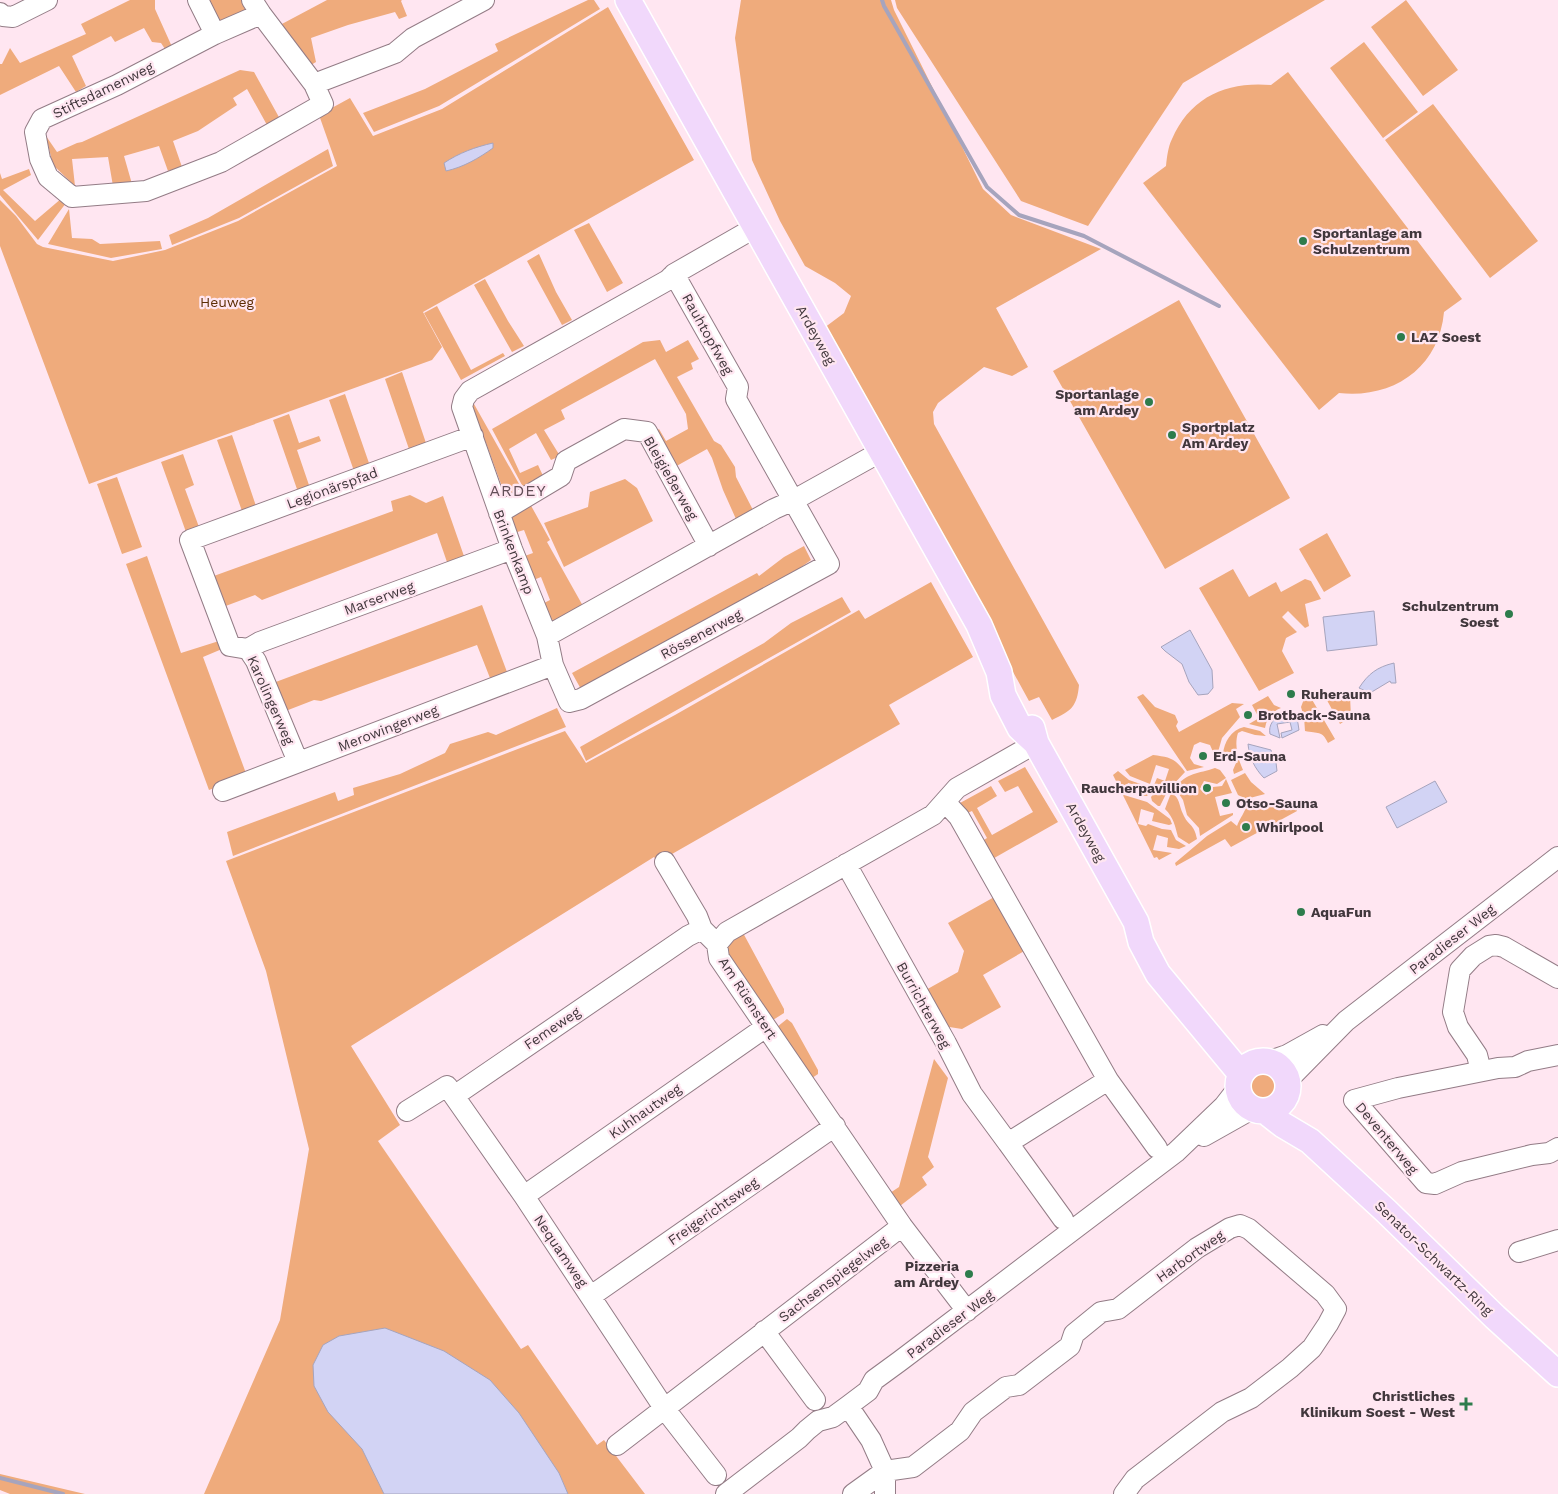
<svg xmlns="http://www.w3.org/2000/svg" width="1558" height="1494" font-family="'Work Sans',sans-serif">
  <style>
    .green { fill: #efab7c }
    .water { fill: #d2d3f4; stroke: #a6a4bd }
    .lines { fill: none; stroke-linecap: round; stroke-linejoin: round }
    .stream { stroke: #a6a4bd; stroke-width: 4 }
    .minor-casing { stroke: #937c86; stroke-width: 22 }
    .major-casing { stroke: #fff; stroke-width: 28 }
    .minor { stroke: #fff; stroke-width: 20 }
    .major { stroke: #f1d8fb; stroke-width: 25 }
    .poi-dot { fill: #2e7c4c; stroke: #ffe6f1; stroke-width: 2 }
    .labels { text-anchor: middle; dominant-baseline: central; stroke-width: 4.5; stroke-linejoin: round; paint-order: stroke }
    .street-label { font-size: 14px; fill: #41373c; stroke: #ffe6f1 }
    .poi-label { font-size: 14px; font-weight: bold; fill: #41373c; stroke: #ffe6f1; text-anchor: start }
    .park-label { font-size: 14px; fill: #5c2d03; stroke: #ffe6f1 }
    .quarter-label { font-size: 16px; letter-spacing: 1px; fill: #634f58; stroke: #ffe6f1 }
  </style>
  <rect width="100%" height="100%" fill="#ffe6f1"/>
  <path class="green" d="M130 0H155V9L173 49 167 52 161 43 152 42 144 28 115 42 111 36 72 56 86 86 76 92 59 66 0 95V64H2L10 48 20 63 86 34 81 24Z
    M204 0H244L247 7 246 13 221 26Z
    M327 0H402L401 1 407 16 399 19 395 12 348 25 311 38 316 62 311 65 280 25Z
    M588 0H594L600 9 439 106 374 132 363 113 425 89 498 51 495 44Z
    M741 0H891L894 10 983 189 1011 215 1101 249 996 308 1028 367 1012 376 984 367 938 403 933 412 934 424 1079 685C1077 707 1071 711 1052 720L1039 697 1029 701 824 328 844 313 851 296 835 283 805 266 780 221 752 160 735 38Z
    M895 0H1325L1183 83 1088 226 1021 201 897 8Z
    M1406 0 1458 70 1423 96 1371 27Z
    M608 7 694 160 423 312 442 347 432 360 89 484 0 246V200L16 216 37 244 43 247 113 261 165 250 238 221 337 166 319 115 350 98 373 136 442 109Z
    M1364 42 1418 112 1383 138 1330 68Z
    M240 70 254 72 280 119 267 125 247 89 233 98 237 105 198 131 173 141 182 167 168 171 159 146 124 156 132 184 113 186 108 157 72 159 75 186 53 165 46 136 57 152 77 143 82 142Z
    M1288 72 1462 299 1444 312C1439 368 1393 399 1339 393L1319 410 1143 183 1166 166C1167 157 1168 147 1172 139 1190 97 1227 81 1271 85Z
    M1433 104 1538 241 1490 278 1385 140Z
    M328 149 333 166 239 218 172 245 169 235 208 218Z
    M29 169 31 175 3 190 35 221 62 198 66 203 38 240 0 195V173L2 179Z
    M69 209 72 238 92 239 100 244 160 241 162 249 111 258 48 244Z
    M589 223 623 283 607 292 574 230Z
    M539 254 556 292 572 320 562 325 527 261Z
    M485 279 508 321 524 346 512 352 474 285Z
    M1179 300 1290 498 1165 569 1053 371Z
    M437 306 471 370 503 353 505 356 461 380 424 313Z
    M660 340 666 352 688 340 699 359 691 363 693 369 677 377 714 441 721 445 735 467 736 477 753 510 736 519 723 490 712 458 707 449 673 468 654 433 659 429 666 441 688 429 686 414 655 359 561 410 565 419 544 430 560 456 551 460 536 433 509 449 520 473 538 465 544 478 523 487 492 429 643 342Z
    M402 372 427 446 410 452 385 379Z
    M345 394 370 466 354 471 329 400Z
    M474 404 523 491 511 497 502 495 497 486 501 484 486 443 482 444 470 406Z
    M289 414 299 443 319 436 321 441 297 450 310 488 298 492 273 420Z
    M232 435 256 506 242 511 217 440Z
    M183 454 194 485 185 489 199 527 186 532 161 462Z
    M117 477 142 547 122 554 97 484Z
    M625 479 637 488 653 521 564 567 544 523 588 507 590 492Z
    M410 495 426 503 443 496 465 559 448 565 437 533 262 600 255 595 223 607 211 577 393 511 391 501Z
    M529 502 550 540 547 542 583 606 556 621 547 618 540 605 550 600 541 577 531 581 522 557 533 553 524 530 514 533 510 523 511 513Z
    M1327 533 1351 576 1324 592 1299 549Z
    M804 546 811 560 793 573 582 691 572 673 757 573 759 576 784 557Z
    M147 556 181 653 219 641 222 649 203 657 247 776 209 790 126 564Z
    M1233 569 1249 597 1276 582 1281 592 1305 579 1311 581 1321 599 1305 604 1309 626 1305 628 1288 611 1282 617 1297 632 1286 638 1282 651 1294 673 1259 691 1199 588Z
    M931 582 973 657 889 705 900 724 658 862 654 857 351 1046 400 1125 378 1141 521 1349 528 1345 597 1445 604 1440 645 1494H204L280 1320 309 1149 266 971 226 861 565 731 586 763 675 715 859 610 865 619Z
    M842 597 851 612 586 761 580 747 764 643 791 623Z
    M482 605 507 672 490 678 477 645 321 701 314 700 283 712 273 683Z
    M1307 691 1335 739 1328 743C1322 730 1318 734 1305 731L1304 717 1301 707Z
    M1323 693 1350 696 1351 717 1340 724Z
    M1143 694 1155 707 1175 715 1178 722 1176 726 1179 732 1232 703 1244 704 1236 709 1240 717 1222 738 1218 752 1214 754 1210 745 1200 742 1194 745 1190 758 1194 764 1204 767 1187 771 1137 697Z
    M1268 696 1274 705 1281 708C1271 712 1267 718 1265 728L1249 724 1259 718 1252 705Z
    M557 708 566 727 233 856 227 832 335 792 338 801 354 795 353 788 400 774 445 753 450 744 488 732 496 735Z
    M1244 727 1260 731 1266 736 1255 735 1242 731 1238 733C1234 745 1238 759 1243 770L1234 774 1233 770 1236 763 1229 755 1223 754C1224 742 1231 730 1244 727Z
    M1153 755C1169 757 1175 758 1185 772L1172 786H1162L1155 788 1154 785 1157 778 1165 781 1169 769 1156 765 1150 784 1130 776 1125 770Z
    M1025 767 1058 822 989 861 979 843 987 838 972 811 963 815 960 803 991 786 997 796 977 808 992 835 1033 812 1018 786 1005 792 998 781Z
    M1215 768 1220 770 1226 778 1217 784 1204 781 1200 789 1206 795 1213 791V787L1222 786 1226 779 1232 793 1215 797 1220 816 1233 813V815L1200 836 1199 828 1187 815 1183 800 1175 788C1187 772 1198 774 1215 768Z
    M1118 771 1129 780 1149 787 1151 791 1147 796 1137 795 1139 786 1128 783 1124 795 1147 802 1170 819 1172 824 1169 825 1152 821 1154 813 1141 809 1138 824 1146 826 1148 824 1162 829 1171 830 1176 840 1186 846 1179 849 1167 847 1168 838 1157 835 1153 850 1172 853 1159 860 1157 857 1154 858 1113 775Z
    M1245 773 1251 782 1265 794 1246 799 1238 795 1231 780Z
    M1166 790 1167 792 1160 806H1158L1152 801 1151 797C1155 792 1160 790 1166 790Z
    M1171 793C1180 797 1179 806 1183 814 1188 826 1194 823 1197 839L1189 844 1178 837C1175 826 1174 818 1165 809Z
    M1258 801 1262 805C1267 807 1271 805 1276 805 1283 806 1286 807 1293 804L1297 811 1231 847 1225 839 1176 866 1175 863 1207 836 1231 821 1237 826C1240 818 1245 812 1248 803Z
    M996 896 1026 950 983 975 1001 1007 962 1029 943 1026 924 991 958 972 964 951 948 923Z
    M742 931 784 1009V1013L773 1020 724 951 726 943Z
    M787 1019 792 1023 818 1070V1074L812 1078 777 1027Z
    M934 1059 948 1078 928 1157 934 1167 922 1177 927 1185 900 1206 890 1193 899 1187Z
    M1249 1086a13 13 0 1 1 26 0a13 13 0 1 1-26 0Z
    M0 1474 85 1494H10L0 1490Z"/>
  <path class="water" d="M493 143V148C479 158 464 167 446 171L444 163C459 153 475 147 493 143Z
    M1374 611 1377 645 1327 651 1323 617Z
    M1190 630 1212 670 1213 688 1208 694 1198 695 1189 682 1182 664 1165 651 1161 647Z
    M1394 663 1396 683H1391L1390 681 1370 693 1359 688C1368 674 1377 667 1394 663Z
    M1282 713H1290L1297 717 1299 730 1282 738 1281 733 1292 730 1290 722 1277 724 1280 738 1270 734C1268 725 1274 718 1282 713Z
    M1248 744 1271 750 1272 754H1275L1277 771 1264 778C1255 769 1249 757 1248 744Z
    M1435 781 1447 802 1397 828 1386 807Z
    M385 1328 444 1351 490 1380 519 1413 559 1473 568 1494H384L362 1449 328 1412 314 1386 313 1365 323 1345 339 1336Z"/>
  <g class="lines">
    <path class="stream" d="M882 0 884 6 987 187 1019 215 1084 236 1219 306
      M0 1478 63 1494"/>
    <defs>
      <path id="minor" d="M198 0 215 34 261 14
        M252 0 261 14 314 84 395 53 413 38 484 0
        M0 13 3 16 13 17 47 0
        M215 34 117 85 42 119 35 132 40 159 48 177 72 197 146 191 221 162 323 104 314 84
        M674 274 738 387 736 399 829 564 581 699 569 702 553 665 547 636 512 549 462 407 464 399 470 391 668 280 674 274 756 227
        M499 513 561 476 566 461 624 429 647 432 709 546
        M547 636 774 509 794 500 882 451
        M248 649 260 642 512 549
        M298 762 256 661 248 649 230 646 190 540 473 436
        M223 791 553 665
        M665 862 697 916 702 929
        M846 864 946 1043 972 1094 1008 1143 1108 1080 959 817 945 802
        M1558 1055 1528 1061 1515 1067 1498 1068 1398 1088 1354 1100 1426 1183 1435 1184 1462 1172 1532 1155 1549 1153 1558 1148
        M1270 1061 1287 1055 1323 1035
        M1481 1071 1477 1055 1458 1027 1453 1012 1460 970 1473 956 1489 946 1496 945 1504 947 1558 978
        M1108 1080 1157 1148
        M1288 1080 1346 1021 1558 857
        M454 1096 524 1196 664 1408 716 1475
        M407 1111 447 1086 454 1096 688 936 702 929 717 944
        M1204 1136 1252 1109
        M1008 1143 1063 1219
        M524 1196 766 1027
        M1519 1252 1558 1240
        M591 1296 835 1126
        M967 1311 902 1226 719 958 717 944 727 932 933 815 957 788 1036 743
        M764 1331 815 1400
        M848 1406 871 1440 885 1471V1494
        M617 1445 902 1226
        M726 1494 799 1438 807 1430 818 1421 833 1417 848 1406 868 1391 874 1380 900 1361 1176 1152 1224 1106 1238 1088
        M853 1494 885 1471 913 1467 960 1431 973 1412 1006 1387 1019 1385 1070 1346 1074 1334 1101 1312 1118 1309 1197 1248 1230 1228 1240 1225 1249 1229 1325 1294 1336 1309 1328 1324 1312 1348 1290 1368 1251 1398 1222 1412 1135 1479 1124 1494"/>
      <path id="major" d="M628 0 979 625 999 672 1003 695 1020 728 1036 743
        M1032 728 1036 743 1136 922 1141 942 1158 974 1241 1074
        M1238 1086a25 25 0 1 1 50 0a25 25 0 1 1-50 0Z
        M1265 1111 1283 1125 1310 1141 1386 1211 1495 1317 1558 1374"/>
    </defs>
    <use href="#minor" class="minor-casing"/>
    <use href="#major" class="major-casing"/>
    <use href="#minor" class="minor"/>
    <use href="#major" class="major"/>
  </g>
  <g class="poi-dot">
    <circle cx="1303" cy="241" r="5"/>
    <circle cx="1401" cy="337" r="5"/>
    <circle cx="1149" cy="402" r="5"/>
    <circle cx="1172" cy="435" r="5"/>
    <circle cx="1509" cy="614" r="5"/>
    <circle cx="1291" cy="694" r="5"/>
    <circle cx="1248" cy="715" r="5"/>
    <circle cx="1203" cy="756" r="5"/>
    <circle cx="1207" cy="788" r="5"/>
    <circle cx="1226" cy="803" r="5"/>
    <circle cx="1246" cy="827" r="5"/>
    <circle cx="1301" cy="912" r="5"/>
    <circle cx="969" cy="1274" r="5"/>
    <path d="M1463.5 1396.5h5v5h5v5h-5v5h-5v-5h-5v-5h5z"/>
  </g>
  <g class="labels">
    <g class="street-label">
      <text transform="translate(103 90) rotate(-26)">Stiftsdamenweg</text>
      <text transform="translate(708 334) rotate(61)">Rauhtopfweg</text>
      <text transform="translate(816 335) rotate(61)">Ardeyweg</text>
      <text transform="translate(671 478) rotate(60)">Bleigießerweg</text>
      <text transform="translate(332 488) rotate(-20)">Legionärspfad</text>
      <text transform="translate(514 552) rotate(69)">Brinkenkamp</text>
      <text transform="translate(379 598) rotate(-20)">Marserweg</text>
      <text transform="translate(701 634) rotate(-28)">Rössenerweg</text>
      <text transform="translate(271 700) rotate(66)">Karolingerweg</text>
      <text transform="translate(388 728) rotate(-21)">Merowingerweg</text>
      <text transform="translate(1086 832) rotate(61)">Ardeyweg</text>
      <text transform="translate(1452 939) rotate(-38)">Paradieser Weg</text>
      <text transform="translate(748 998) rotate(57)">Am Rüenstert</text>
      <text transform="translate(924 1005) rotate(61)">Burrichterweg</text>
      <text transform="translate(552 1028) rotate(-34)">Femeweg</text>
      <text transform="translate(645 1111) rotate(-35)">Kuhhautweg</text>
      <text transform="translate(1387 1138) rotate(50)">Deventerweg</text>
      <text transform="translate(713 1211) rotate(-35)">Freigerichtsweg</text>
      <text transform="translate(561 1251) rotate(56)">Nequamweg</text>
      <text transform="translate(1190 1256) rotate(-35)">Harbortweg</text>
      <text transform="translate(1434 1258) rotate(44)">Senator-Schwartz-Ring</text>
      <text transform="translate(833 1279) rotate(-37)">Sachsenspiegelweg</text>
      <text transform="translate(950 1324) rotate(-37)">Paradieser Weg</text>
    </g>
    <g class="poi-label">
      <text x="1313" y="233">Sportanlage am<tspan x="1313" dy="16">Schulzentrum</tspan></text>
      <text x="1411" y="337">LAZ Soest</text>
      <text x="1139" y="394" text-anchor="end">Sportanlage<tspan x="1139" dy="16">am Ardey</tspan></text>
      <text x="1182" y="427">Sportplatz<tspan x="1182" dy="16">Am Ardey</tspan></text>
      <text x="1499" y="606" text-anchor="end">Schulzentrum<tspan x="1499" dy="16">Soest</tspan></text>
      <text x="1301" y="694">Ruheraum</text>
      <text x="1258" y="715">Brotback-Sauna</text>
      <text x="1213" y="756">Erd-Sauna</text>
      <text x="1197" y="788" text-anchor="end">Raucherpavillion</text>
      <text x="1236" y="803">Otso-Sauna</text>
      <text x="1256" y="827">Whirlpool</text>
      <text x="1311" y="912">AquaFun</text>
      <text x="959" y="1266" text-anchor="end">Pizzeria<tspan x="959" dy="16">am Ardey</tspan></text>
      <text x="1455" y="1396" text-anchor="end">Christliches<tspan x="1455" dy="16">Klinikum Soest - West</tspan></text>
    </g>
    <g class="park-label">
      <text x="227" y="302">Heuweg</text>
    </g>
    <g class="quarter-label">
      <text x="518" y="490">ARDEY</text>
    </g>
  </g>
</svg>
